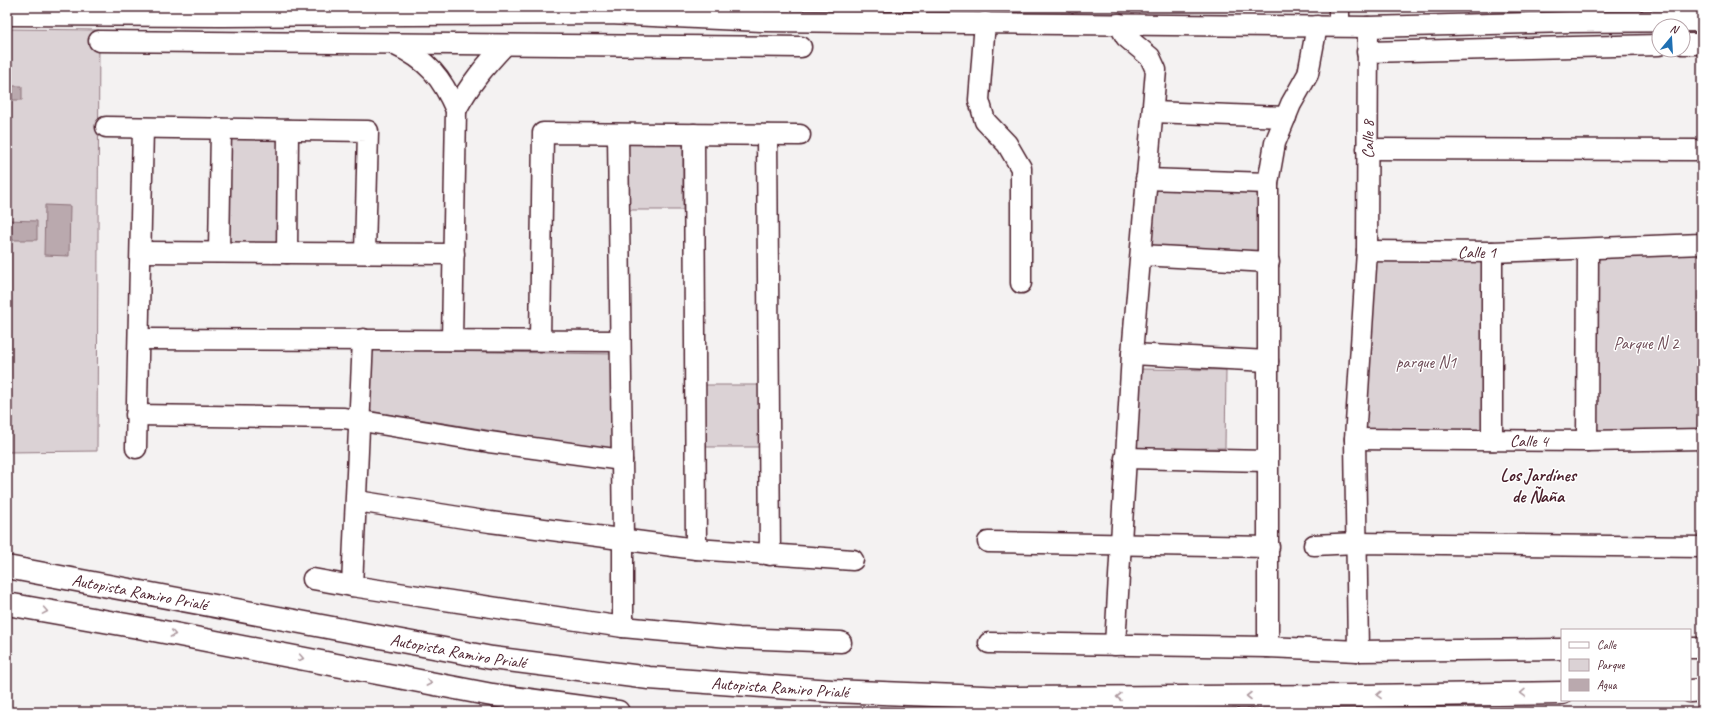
<svg xmlns="http://www.w3.org/2000/svg" width="1709" height="719" font-family="Caveat,sans-serif">
  <style>
    .green { fill: #dbd2d5; stroke: #927880 }
    .water { fill: #baa9ae; stroke: #8d727a }
    .lines { fill: none; stroke-linecap: round; stroke-linejoin: round }
    .minor-casing { stroke: #4a1f2b; stroke-width: 23 }
    .highway-casing { stroke: #4a1f2b; stroke-width: 25 }
    .minor { stroke: #fff; stroke-width: 20 }
    .highway { stroke: #fff; stroke-width: 22 }
    .oneway { stroke: #ae9aa0 }
    .labels { text-anchor: middle; dominant-baseline: central; stroke-width: 3; stroke-linejoin: round; paint-order: stroke }
    .street-label { font-size: 17px; fill: #4a1f2b; stroke: #fff }
    .park-label { font-size: 17px; fill: #6e4c56; stroke: #fff }
    .neighbourhood-label { font-size: 18px; font-weight: bold; fill: #4a1f2b; stroke: #fff }
  </style>
  <rect width="100%" height="100%" fill="#f4f2f2"/>
  <filter id="ink" filterUnits="userSpaceOnUse"><feTurbulence type="fractalNoise" baseFrequency=".025" numOctaves="2"/><feDisplacementMap in="SourceGraphic" scale="8" xChannelSelector="R" yChannelSelector="G"/><feConvolveMatrix kernelMatrix="1 2 1 2 8 2 1 2 1" color-interpolation-filters="sRGB"/></filter>
  <g filter="url(#ink)">
    <path class="green" d="M7 29 99 30 97 451 7 452Z
      M232 136H277L282 142 280 248H225L226 142Z
      M628 142H683V210H628Z
      M1152 185 1261 190 1262 257 1146 250Z
      M1699 251 1698 431 1594 435V255Z
      M1372 258 1487 259V434L1361 433Z
      M370 350 614 354 611 450 369 411Z
      M1139 369 1226 370 1225 448 1136 449Z
      M704 385H760V447H704Z"/>
    <path class="water" d="M7 86H22V100H7Z
      M45 205 70 206 69 256 44 255Z
      M7 220 37 221V240H7Z"/>
    <g class="lines">
      <defs>
        <g id="minor">
          <path d="M7 15 222 16 609 14 762 21 1368 27 1570 22 1702 21"/>
          <path d="M985 22 979 100 985 121 1007 144 1021 168V283"/>
          <path d="M1339 26V7"/>
          <path d="M99 41 801 47"/>
          <path d="M1683 44H1702"/>
          <path d="M395 45C428 60 442 78 456 110L452 340"/>
          <path d="M1367 52 1659 45"/>
          <path d="M456 110C470 84 484 67 505 45"/>
          <path d="M1153 112 1286 117"/>
          <path d="M106 127 368 131 365 253"/>
          <path d="M618 134 623 540V627"/>
          <path d="M694 134 696 549"/>
          <path d="M767 135 770 555"/>
          <path d="M1367 149 1702 150"/>
          <path d="M1146 179 1268 183"/>
          <path id="s1" d="M1367 251 1492 252 1702 244"/>
          <path d="M141 252 454 254"/>
          <path d="M219 252 221 129"/>
          <path d="M287 253 288 130"/>
          <path d="M1141 255 1269 262"/>
          <path d="M139 339 620 341"/>
          <path d="M540 340 543 133 800 135"/>
          <path d="M1132 354 1268 361"/>
          <path d="M136 415 344 418 489 442 622 460"/>
          <path id="s2" d="M1355 439 1587 441 1702 439"/>
          <path d="M1492 440V252"/>
          <path d="M1587 441 1588 250"/>
          <path d="M136 448 143 128"/>
          <path d="M1125 458 1267 461"/>
          <path d="M357 501 490 522 696 549 853 560"/>
          <path d="M988 542 1269 547"/>
          <path d="M1314 545 1356 543 1702 547"/>
          <path d="M313 579 352 586 623 627 739 638 841 642"/>
          <path d="M352 586 363 339"/>
          <path d="M989 643 1268 647 1358 651 1562 649"/>
          <path d="M1115 645 1132 354 1156 70 1150 57 1126 37 1119 24"/>
          <path d="M1268 647V183L1275 143 1291 104 1308 74 1317 26"/>
          <path d="M1690 648H1702"/>
          <path id="s3" d="M1358 651 1355 439 1367 251 1368 27"/>
        </g>
        <g id="highway">
          <path id="s4" d="M7 567 492 658 649 678 832 691 1008 698 1363 696 1562 693"/>
          <path d="M7 604 138 627 492 695 618 712"/>
          <path d="M1690 691 1702 690"/>
        </g>
      </defs>
      <use href="#minor" class="minor-casing"/>
      <use href="#highway" class="highway-casing"/>
      <use href="#minor" class="minor"/>
      <use href="#highway" class="highway"/>
    </g>
    <defs><path id="oneway-chevron" d="M-2-3.5L2.5 0L-2 3.5" fill="none" stroke-width="1.6" stroke-linecap="round" stroke-linejoin="round"/></defs>
    <g class="oneway">
      <use href="#oneway-chevron" transform="translate(45 611) rotate(10)"/>
      <use href="#oneway-chevron" transform="translate(173 634) rotate(11)"/>
      <use href="#oneway-chevron" transform="translate(301 658) rotate(11)"/>
      <use href="#oneway-chevron" transform="translate(429 683) rotate(11)"/>
      <use href="#oneway-chevron" transform="translate(1523 693) rotate(179)"/>
      <use href="#oneway-chevron" transform="translate(1379 695) rotate(179)"/>
      <use href="#oneway-chevron" transform="translate(1249 696) rotate(180)"/>
      <use href="#oneway-chevron" transform="translate(1119 697) rotate(180)"/>
    </g>
  </g>
  <g class="labels">
    <g class="street-label">
      <text stroke="none"><textPath href="#s3" startOffset="512">Calle 8</textPath></text>
      <text stroke="none"><textPath href="#s1" startOffset="110">Calle 1</textPath></text>
      <text stroke="none"><textPath href="#s2" startOffset="174">Calle 4</textPath></text>
      <text stroke="none"><textPath href="#s4" startOffset="135">Autopista Ramiro Prialé</textPath></text>
      <text stroke="none"><textPath href="#s4" startOffset="459">Autopista Ramiro Prialé</textPath></text>
      <text stroke="none"><textPath href="#s4" startOffset="783">Autopista Ramiro Prialé</textPath></text>
    </g>
    <g class="park-label">
      <text x="1646" y="343">Parque N 2</text>
      <text x="1426" y="362">parque N1</text>
    </g>
    <g class="neighbourhood-label">
      <text x="1538" y="475">Los Jardínes<tspan x="1538" dy="21">de Ñaña</tspan></text>
    </g>
  </g>
  <rect width="1709" height="719" fill="none" stroke="#fff" stroke-width="24"/>
  <rect x="12" y="12" width="1685" height="695" fill="none" stroke="#4a1f2b" stroke-width="1.5" filter="url(#ink)"/>
  <rect x="1561" y="629" width="130" height="72" fill="#ffffff" stroke="#b7a5aa"/>
  <rect x="1569" y="642" width="20" height="6" fill="#ffffff" stroke="#b7a5aa"/>
  <text x="1597" y="649" font-size="12" fill="#4a1f2b">Calle</text>
  <rect x="1569" y="659" width="20" height="12" fill="#dbd2d5" stroke="#b7a5aa"/>
  <text x="1597" y="669" font-size="12" fill="#4a1f2b">Parque</text>
  <rect x="1569" y="679" width="20" height="12" fill="#baa9ae" stroke="#b7a5aa"/>
  <text x="1597" y="689" font-size="12" fill="#4a1f2b">Agua</text>
  <g transform="translate(1671 38) rotate(18)"><circle r="19" fill="#ffffff" stroke="#b7a5aa"/>
  <path d="M0-3L7 15L0 10L-7 15Z" fill="#1f6fb2"/>
  <text y="-6" font-size="11" font-weight="bold" text-anchor="middle" fill="#4a1f2b">N</text>
  </g>
</svg>
